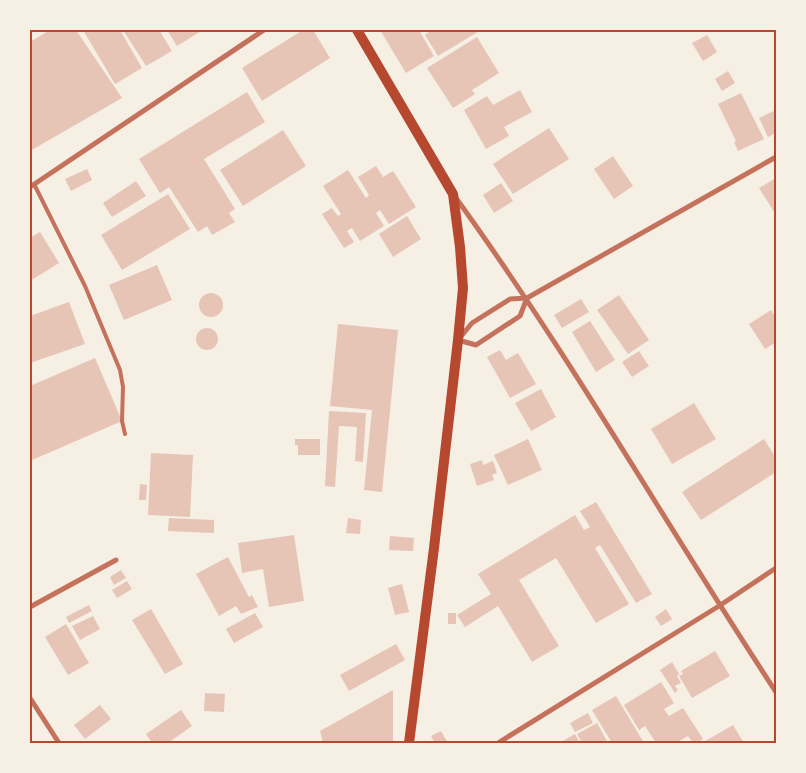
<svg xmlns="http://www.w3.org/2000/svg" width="806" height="773" font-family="Commissioner,sans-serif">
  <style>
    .building { fill: #e6c5b7 }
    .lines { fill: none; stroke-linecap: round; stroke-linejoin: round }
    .service { stroke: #c5725c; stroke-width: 4 }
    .minor { stroke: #c5725c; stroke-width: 5 }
    .secondary { stroke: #b5482f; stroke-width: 10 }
    .neatline { fill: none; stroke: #b5482f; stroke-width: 2 }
  </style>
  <rect width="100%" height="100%" fill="#f6efe4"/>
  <path class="building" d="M50 30H76L122 98 30 151V42Z
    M83 30H120L142 68 115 84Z
    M123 30H159L172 51 146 66Z
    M167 30H203L177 46Z
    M303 30H313L330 58 262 101 242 68Z
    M380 30H419L434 56 406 73Z
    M432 30H481L438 56 425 35Z
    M707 35 717 52 703 61 692 43Z
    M477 37 499 73 472 90 475 94 453 108 427 68Z
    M728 71 735 83 722 91 715 79Z
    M520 90 532 112 504 127 509 136 486 149 464 110 487 96 493 105Z
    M247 92 265 122 204 159 235 209 229 213 235 222 212 235 207 226 198 232 169 187 160 193 139 159Z
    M741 93 764 139 738 151 734 142 736 141 718 104Z
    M776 110V133L768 137 759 118Z
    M549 128 569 159 513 194 493 164Z
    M283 130 306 166 243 206 220 170Z
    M613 156 633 186 614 199 594 169Z
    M376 166 383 177 393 171 416 207 389 224 380 210 376 213 384 226 360 241 352 228 347 231 354 242 344 248 322 214 332 208 338 216 341 214 323 186 348 170 366 198 369 195 358 177Z
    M87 169 92 180 71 191 65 179Z
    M776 178V215L759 188Z
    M136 181 146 196 112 217 103 203Z
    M501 183 513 201 494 213 483 195Z
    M168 194 190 229 122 270 101 235Z
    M407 216 421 239 393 257 379 234Z
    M40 232 59 263 30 281V238Z
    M157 265 172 300 124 320 109 285Z
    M199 305a12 12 0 1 1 24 0a12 12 0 1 1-24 0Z
    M619 295 649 340 628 354 597 310Z
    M581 299 589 312 562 328 554 315Z
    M69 302 85 344 30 363V316Z
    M771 310 776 318V342L765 349 749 324Z
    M590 321 615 360 596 372 572 332Z
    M338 324 398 330 382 492 364 490 372 410 330 406Z
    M196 339a11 11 0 1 1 22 0a11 11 0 1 1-22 0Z
    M500 350 506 360 518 353 536 384 510 398 487 357Z
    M639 351 649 366 632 377 622 362Z
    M95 358 122 421 30 461V386Z
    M541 389 556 417 531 431 515 403Z
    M694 403 716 439 672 464 651 429Z
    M329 411 366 413 363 462 355 461 357 427 339 426 335 487 325 486Z
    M295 439H320V455H298V445H295Z
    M528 439 542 470 508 485 494 455Z
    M764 439 776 458V472L701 520 682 492Z
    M151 453 193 455 190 517 148 515Z
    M482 460 483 465 493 461 497 473 492 475 494 480 477 486 470 464Z
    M140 484 147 485 146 500H139Z
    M596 502 652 594 636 603 600 545 595 548 629 604 596 623 556 558 519 580 559 646 532 662 498 606 465 627 457 615 491 594 478 574 575 515 584 530 590 527 580 511Z
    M169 518 214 520V533L168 531Z
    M348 518 361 520 360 534 346 533Z
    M294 535 304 601 269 607 263 569 242 573 238 543Z
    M390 536 414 538 413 551 389 550Z
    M228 557 249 597 252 595 258 607 241 614 236 606 219 616 196 574Z
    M121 570 126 578 114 585 110 577Z
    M127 581 132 589 117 598 112 590Z
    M402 584 409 612 395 615 388 588Z
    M89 605 92 611 69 623 66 617Z
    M151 609 183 664 165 674 132 620Z
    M666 609 672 619 661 626 655 617Z
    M255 613 263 627 234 643 226 629Z
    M448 613H456V624H448Z
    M93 616 100 629 80 640 72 626Z
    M66 624 89 663 68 675 45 637Z
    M396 644 405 660 349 691 340 675Z
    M715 651 730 676 692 698 679 676 683 674 681 671Z
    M672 662 679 674 677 676 681 683 675 686 678 690 675 693 660 670Z
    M661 682 674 703 664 709 669 716 683 708 703 739 697 743H693L688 736 676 743H656L645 726 639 730 624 705Z
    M393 690V743H323L320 731Z
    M205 693 225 694 224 712 204 711Z
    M616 696 644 743H612L592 710Z
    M100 705 111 719 85 739 74 725Z
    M181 710 192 726 168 743H152L146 734Z
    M588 713 593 723 575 732 570 723Z
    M597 723 608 743H582L577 734Z
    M733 725 744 743H702Z
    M441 731 448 743H435L431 736Z
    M575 734 580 743H559Z"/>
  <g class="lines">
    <path class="service" d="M34 184 85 286 120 370 123 387 122 421 125 434"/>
    <path class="minor" d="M30 187 264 30
      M456 198C571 357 668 528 776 692
      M527 298 520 316 476 345 458 340 472 323 510 299 527 298 776 157
      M30 607 116 560
      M30 698 59 743
      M498 743 719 606 776 568"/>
    <path class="secondary" d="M357 30 453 194 460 247 463 288 458 340 434 548 409 743"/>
  </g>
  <rect width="806" height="773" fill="none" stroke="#f6efe4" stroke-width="62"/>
  <rect x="31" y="31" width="744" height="711" class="neatline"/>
</svg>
